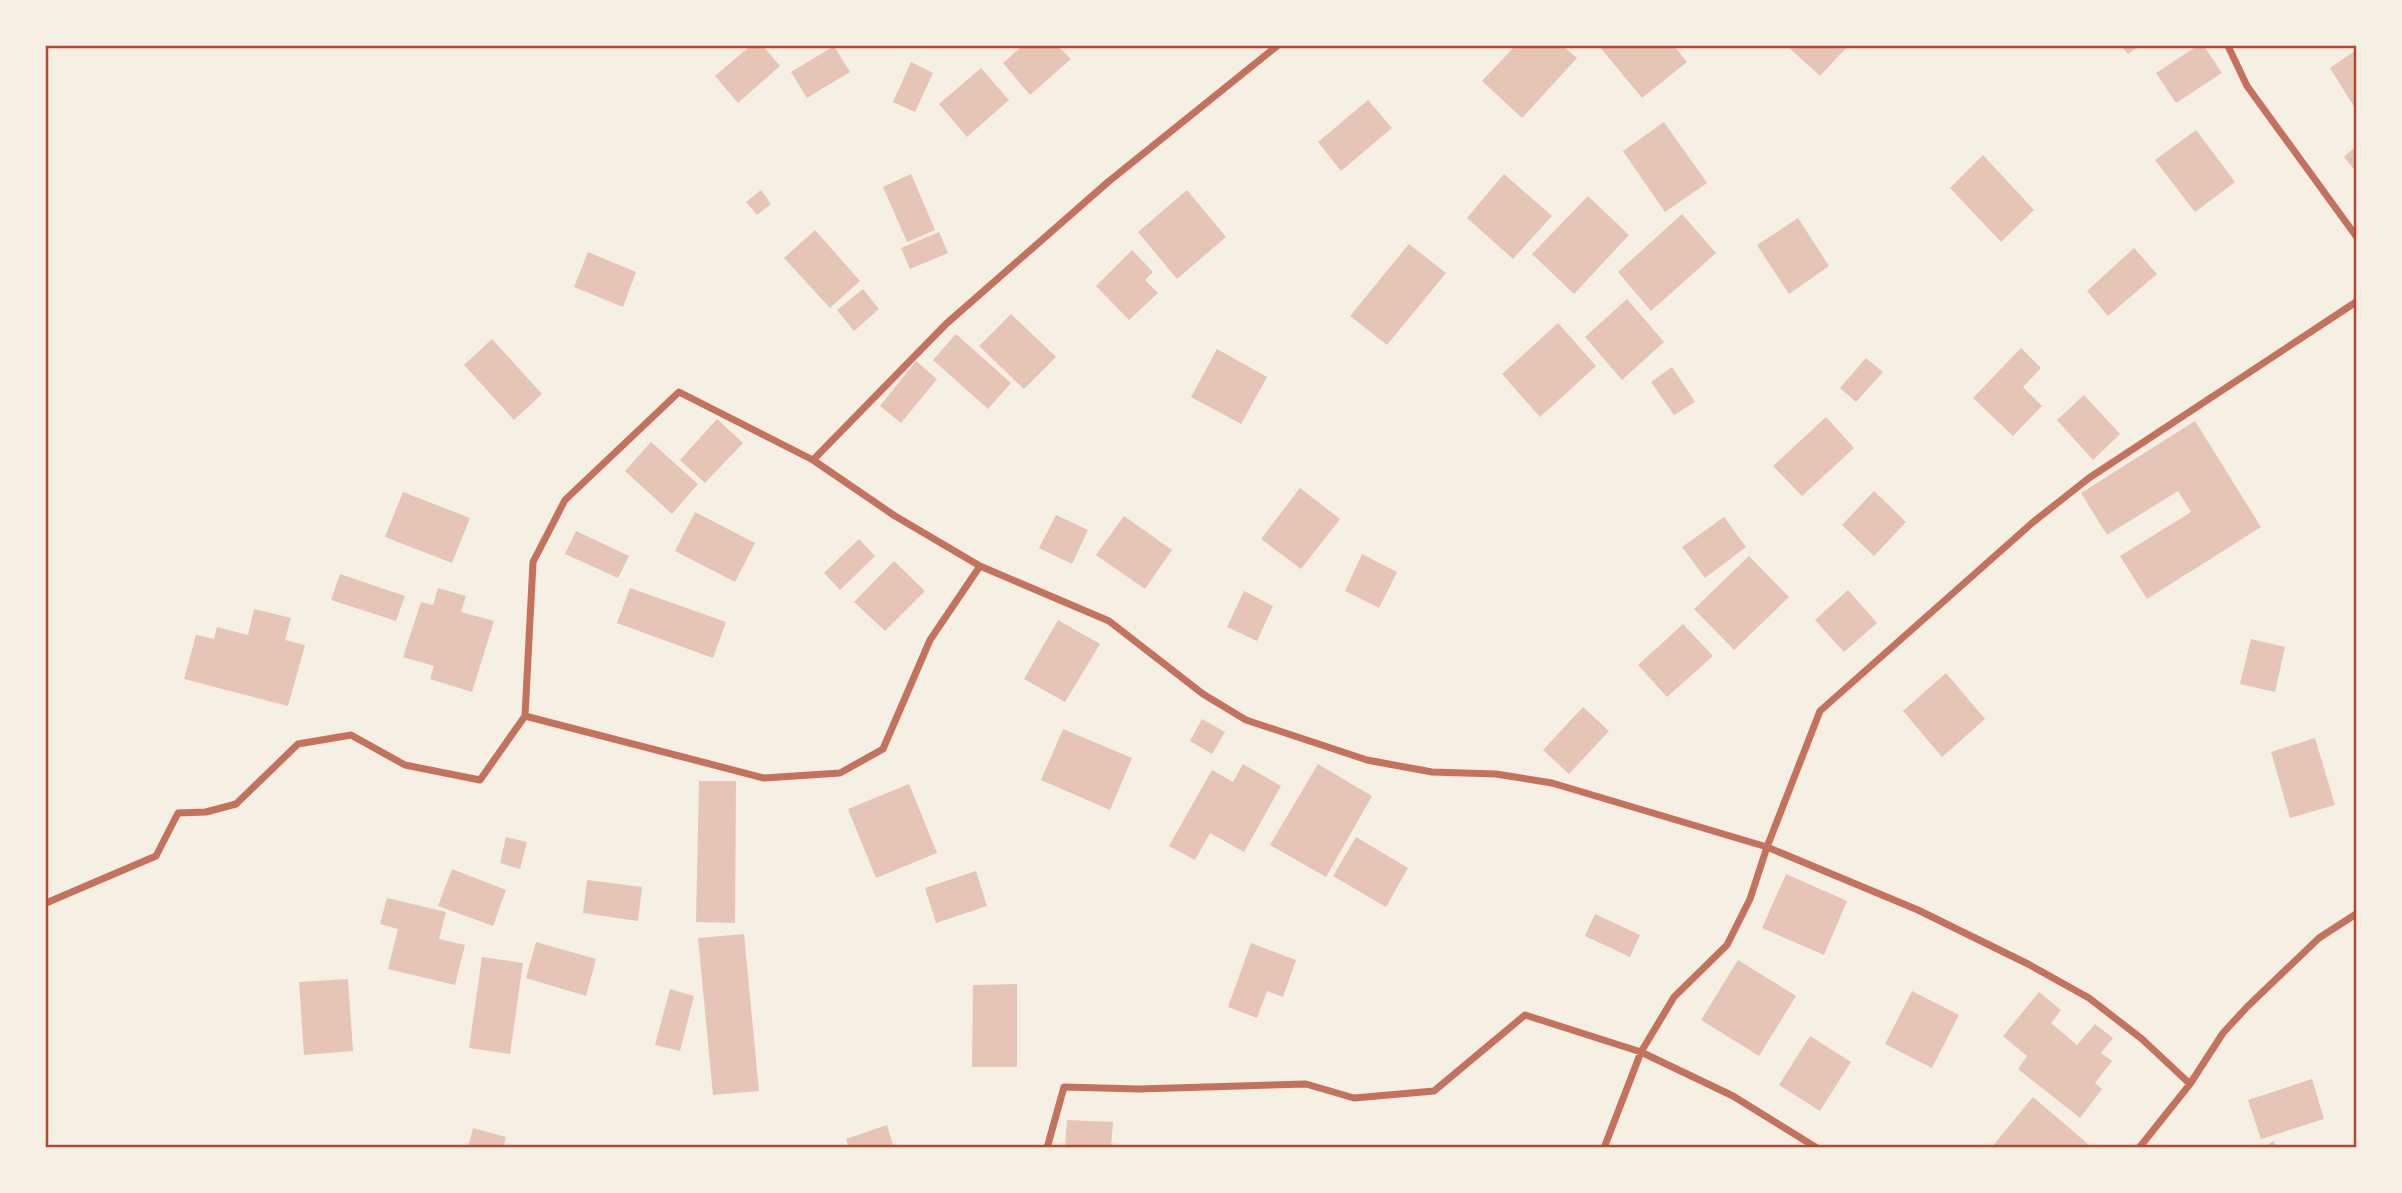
<svg xmlns="http://www.w3.org/2000/svg" width="2402" height="1193" font-family="Montserrat,sans-serif">
  <style>
    .building { fill: #e6c5b7 }
    .lines { fill: none; stroke-linecap: round; stroke-linejoin: round }
    .minor { stroke: #c5725c; stroke-width: 7 }
    .neatline { fill: none; stroke: #b5482f; stroke-width: 2.5 }
  </style>
  <rect width="100%" height="100%" fill="#f6efe4"/>
  <path class="building" d="M750 46H763L780 66 738 103 715 76Z
    M834 46 850 72 807 98 791 72Z
    M1022 46H1058L1071 59 1030 95 1003 63Z
    M1515 46H1563L1577 58 1522 118 1482 81Z
    M1599 46H1674L1687 62 1642 98Z
    M1787 46H1848L1820 76Z
    M2121 46H2139L2128 54Z
    M2197 46H2204L2222 73 2176 103 2156 73Z
    M2356 50V110L2330 68Z
    M911 62 933 73 915 112 893 102Z
    M981 68 1009 100 967 137 939 104Z
    M1368 100 1392 128 1341 171 1318 142Z
    M1664 122 1707 183 1665 212 1623 151Z
    M2196 130 2235 182 2195 212 2155 160Z
    M2356 146V172L2344 157Z
    M1983 155 2034 210 2001 242 1950 188Z
    M911 174 935 230 907 242 883 187Z
    M1504 174 1552 216 1513 259 1467 218Z
    M761 190 771 204 757 215 746 202Z
    M1187 190 1226 237 1177 279 1138 232Z
    M1588 196 1629 235 1574 294 1532 254Z
    M1682 214 1716 253 1651 311 1618 272Z
    M1798 218 1829 266 1789 294 1757 245Z
    M815 230 860 281 830 308 784 258Z
    M939 232 948 253 910 269 901 248Z
    M1409 244 1446 273 1387 345 1350 316Z
    M2134 248 2157 274 2108 316 2087 291Z
    M1132 250 1153 272 1145 280 1158 293 1129 320 1096 286Z
    M588 252 636 272 623 307 574 287Z
    M863 289 879 309 854 331 837 310Z
    M1627 299 1664 342 1622 380 1585 337Z
    M1011 314 1056 357 1024 389 979 346Z
    M1558 323 1596 366 1540 417 1502 374Z
    M956 334 1011 383 988 409 933 360Z
    M492 339 542 394 514 420 464 365Z
    M2021 348 2041 368 2023 387 2042 406 2013 436 1973 398Z
    M1217 349 1267 377 1241 424 1191 397Z
    M1866 358 1883 372 1856 402 1840 388Z
    M916 361 937 379 901 423 880 406Z
    M1672 367 1695 402 1674 415 1651 382Z
    M2084 395 2120 434 2093 460 2057 420Z
    M1826 417 1854 448 1802 496 1773 466Z
    M717 419 743 443 705 483 680 460Z
    M2195 421 2261 527 2147 599 2120 556 2191 512 2178 491 2107 535 2081 493Z
    M651 442 698 484 672 514 625 471Z
    M1300 488 1340 519 1301 569 1261 539Z
    M1874 491 1906 522 1874 556 1842 525Z
    M403 492 470 518 452 563 385 537Z
    M695 512 755 543 735 582 675 551Z
    M1056 515 1088 530 1072 564 1039 548Z
    M1124 516 1172 550 1145 589 1096 555Z
    M1724 517 1746 547 1705 578 1682 547Z
    M576 531 629 556 618 578 565 554Z
    M859 539 875 556 840 590 824 573Z
    M1362 554 1397 572 1379 608 1345 591Z
    M1749 556 1789 597 1734 650 1694 609Z
    M894 561 925 591 885 631 854 602Z
    M340 574 405 596 396 621 331 600Z
    M438 588 466 596 461 612 494 621 472 692 430 679 434 666 403 657 421 602 433 605Z
    M630 588 726 622 713 658 617 623Z
    M1848 590 1877 623 1844 652 1815 620Z
    M1244 591 1273 606 1257 641 1227 627Z
    M254 609 291 618 285 640 305 645 288 706 184 679 196 635 214 639 217 627 248 635Z
    M1058 620 1100 644 1065 702 1024 679Z
    M1683 624 1713 656 1667 697 1638 665Z
    M2251 639 2285 647 2275 692 2240 684Z
    M1946 673 1985 719 1942 757 1903 711Z
    M1583 707 1609 731 1569 774 1543 750Z
    M1202 719 1225 732 1212 754 1190 741Z
    M1063 729 1132 758 1110 810 1041 780Z
    M2315 738 2335 805 2290 818 2271 752Z
    M1243 764 1281 786 1244 852 1210 833 1195 860 1169 846 1212 770 1233 782Z
    M1318 764 1372 796 1326 877 1270 845Z
    M699 781H736L735 923 696 922Z
    M909 784 937 853 876 878 848 809Z
    M506 837 527 842 520 869 500 863Z
    M1356 837 1408 868 1386 907 1333 876Z
    M452 869 506 890 493 926 438 906Z
    M976 871 987 906 936 923 925 888Z
    M1786 874 1847 901 1824 955 1762 928Z
    M587 880 642 887 638 921 583 913Z
    M387 898 446 912 439 939 465 945 455 985 388 969 398 929 380 924Z
    M1595 914 1640 935 1630 957 1585 936Z
    M744 934 759 1091 713 1095 698 938Z
    M536 942 596 959 586 996 526 978Z
    M1251 943 1296 960 1283 997 1267 991 1257 1018 1228 1007Z
    M482 957 523 963 510 1054 469 1048Z
    M1738 960 1796 996 1759 1056 1701 1020Z
    M348 979 353 1051 304 1055 299 982Z
    M1017 984V1067H972L973 985Z
    M670 989 694 996 680 1051 655 1045Z
    M1912 991 1959 1015 1932 1068 1885 1044Z
    M2039 992 2061 1010 2051 1023 2077 1045 2095 1024 2113 1038 2101 1053 2112 1061 2095 1083 2102 1089 2080 1118 2018 1069 2027 1056 2003 1036Z
    M1810 1036 1851 1062 1820 1111 1779 1085Z
    M2312 1079 2324 1119 2261 1139 2248 1100Z
    M2033 1097 2088 1144 2085 1148H1991Z
    M1067 1120 1113 1122 1111 1148H1065Z
    M887 1125 894 1148H849L846 1139Z
    M473 1128 506 1137 503 1148H468Z
    M2273 1141 2278 1148H2264Z"/>
  <g class="lines">
    <path class="minor" d="M2228 46 2247 86 2356 236
      M813 460 895 516 980 566 1109 621 1203 694 1246 720 1367 760 1432 772 1496 774 1552 783 1767 847 1918 910 2028 964 2089 998 2142 1039 2190 1084
      M525 716 764 778 840 773 883 749 930 640 980 566
      M46 903 156 856 178 813 206 812 236 804 298 744 351 735 405 765 480 780 525 716 533 562 565 500 679 392 813 460 946 324 1108 182 1277 46
      M1047 1148 1064 1087 1139 1089 1306 1084 1354 1098 1434 1091 1525 1015 1641 1052 1733 1096 1817 1148
      M1604 1148 1641 1052 1674 997 1727 945 1750 899 1767 847 1820 711 2032 523 2089 478 2356 302
      M2139 1148 2190 1084 2223 1033 2247 1007 2319 938 2356 914"/>
  </g>
  <rect width="2402" height="1193" fill="none" stroke="#f6efe4" stroke-width="94"/>
  <rect x="47" y="47" width="2308" height="1099" class="neatline"/>
</svg>
